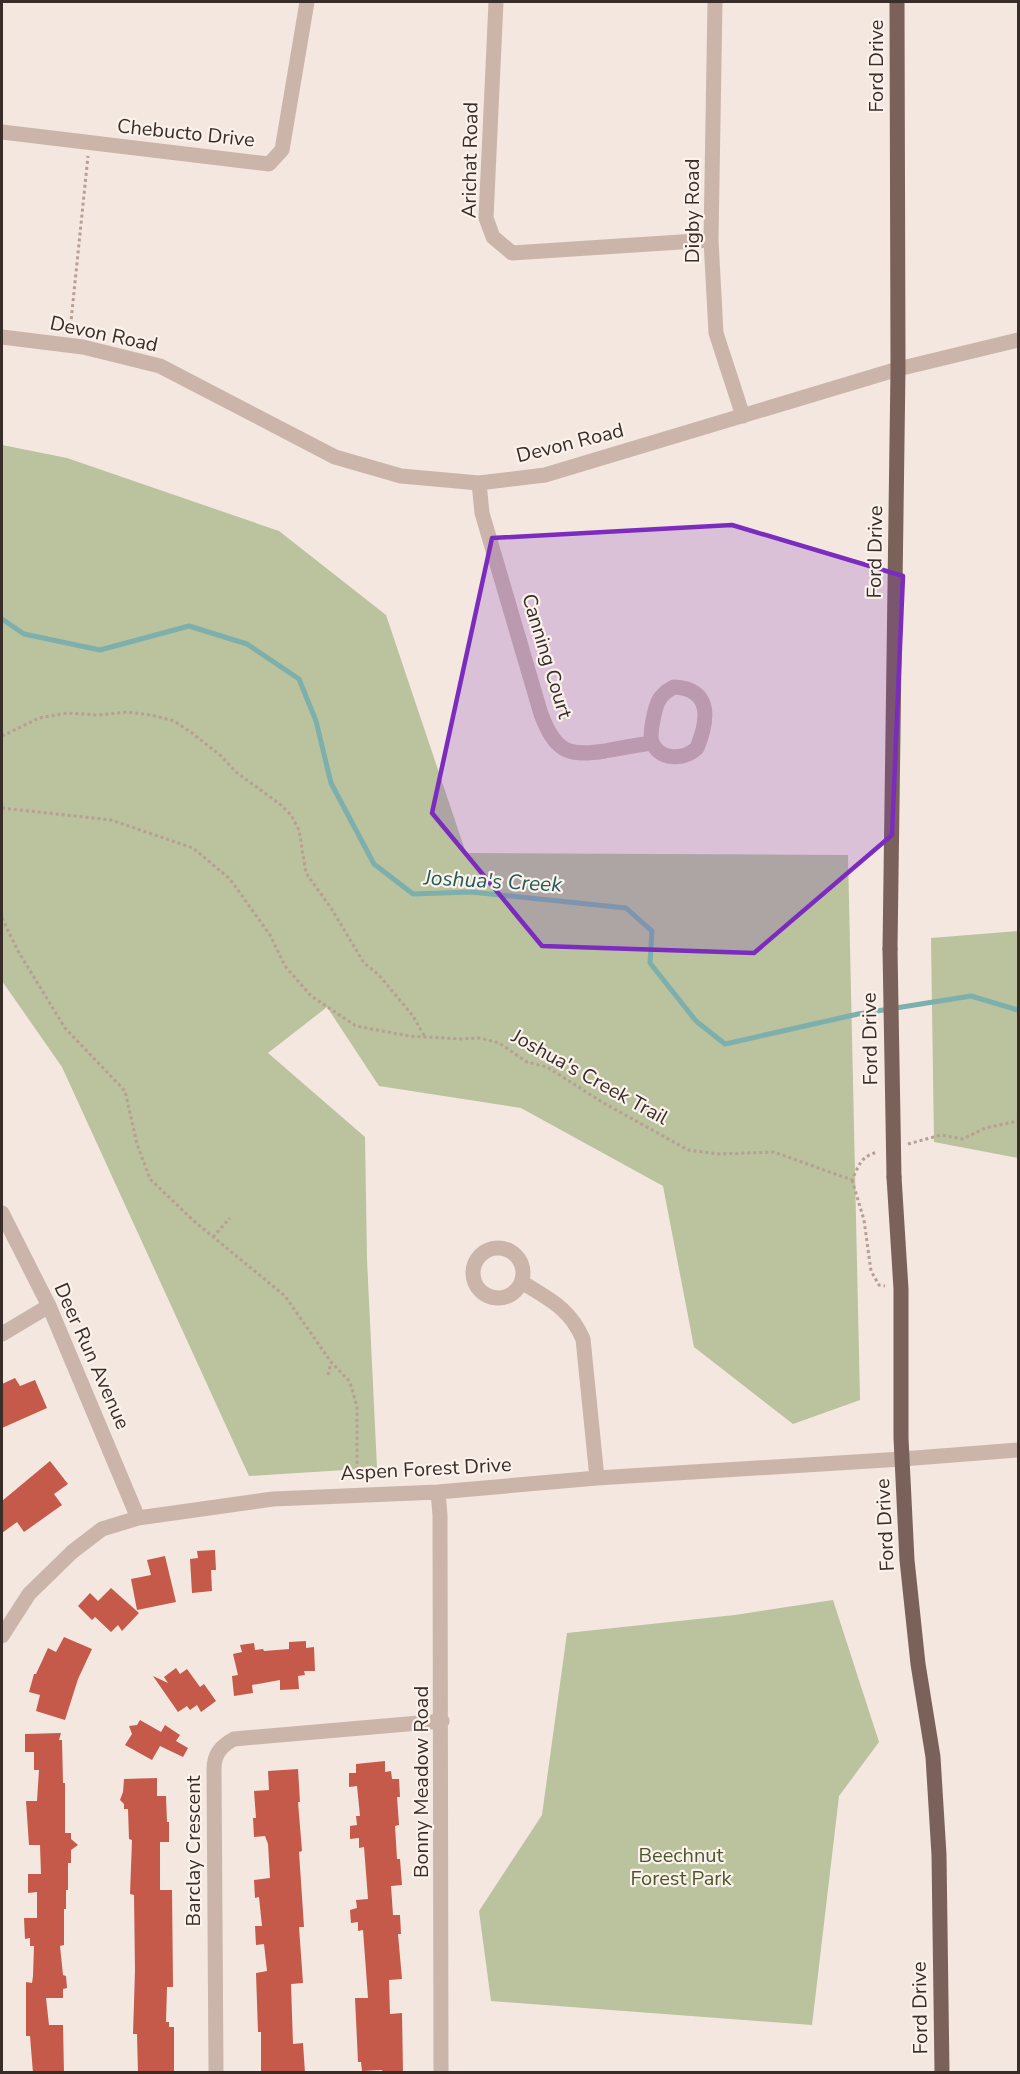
<svg xmlns="http://www.w3.org/2000/svg" width="1020" height="2074" font-family="'Nunito Sans',sans-serif">
  <style>
    .green { fill: #bac29e }
    .lines { fill: none; stroke-linecap: round; stroke-linejoin: round }
    .stream { stroke: #7db0ac; stroke-width: 5 }
    .building { fill: #c55a4a }
    .path { stroke: #b79f94; stroke-width: 3; stroke-dasharray: 3 3; stroke-linecap: butt }
    .minor { stroke: #cbb5aa; stroke-width: 15 }
    .major { stroke: #7a625b; stroke-width: 15 }
    .major-bridge { stroke: #7a625b; stroke-width: 15 }
    .marked { fill: #7b2cbf; fill-opacity: 0.2; stroke: #7b2cbf; stroke-width: 4.5; stroke-linejoin: round }
    .labels { text-anchor: middle; dominant-baseline: central; stroke-width: 4.5; stroke-linejoin: round; paint-order: stroke }
    .street-label { font-size: 20px; fill: #392d2a; stroke: #faf2eb }
    .park-label { font-size: 20px; fill: #4c572d; stroke: #faf2eb }
    .water-label { font-size: 21px; font-style: italic; fill: #1f5a57; stroke: #faf2eb }
  </style>
  <rect width="100%" height="100%" fill="#f3e7df"/>
  <path class="green" d="M2 445 67 458 279 531 386 615 466 853 848 855 860 1400 793 1424 694 1347 663 1186 521 1108 379 1086 327 1007 268 1053 365 1137 367 1260 377 1468 249 1476 62 1067 2 981Z
    M1018 931V1158L934 1142 931 938Z
    M833 1600 879 1742 839 1796 812 2025 491 2001 479 1911 542 1815 567 1633 735 1615Z"/>
  <g class="lines">
    <path class="stream" d="M2 619 24 634 100 650 189 626 247 644 299 679 316 721 331 783 374 864 413 894 471 892 626 908 652 931 650 963 696 1021 725 1044 858 1014 971 996 1018 1010"/>
  </g>
  <path class="building" d="M15 1378 20 1386 35 1380 47 1408 2 1428V1384Z
    M50 1461 68 1484 54 1494 62 1505 24 1532 17 1522 2 1533V1501Z
    M215 1550 216 1570H211L212 1591 192 1593 190 1559 198 1558 197 1551Z
    M165 1556 176 1602 137 1610 131 1579 151 1575 147 1560Z
    M111 1588 139 1613 122 1631 118 1625 111 1632 95 1617 92 1620 78 1606 90 1593 98 1601Z
    M64 1637 92 1649 78 1679 65 1720 36 1711 40 1695 29 1692 34 1674H36L48 1648 56 1652Z
    M306 1641V1648L314 1647 315 1671H304L305 1675 298 1676 299 1689 280 1690V1680L252 1685 253 1693 234 1696 232 1676 238 1675 233 1654 242 1652 240 1645 254 1643 255 1650 263 1649 264 1651 289 1649V1642Z
    M176 1668 180 1674 187 1669 200 1687 204 1684 216 1701 201 1712 197 1705 190 1710 187 1706 178 1712 153 1676 168 1683 164 1677Z
    M140 1720 161 1732 165 1725 180 1735 176 1741 188 1748 183 1757 160 1746 152 1760 125 1745 132 1734 129 1726 137 1725Z
    M61 1733 59 1740H62L63 1783H65V1833H71V1839L78 1845 71 1850V1863H68V1890H66V1909H64V1945L60 1946 63 1975 66 1976 67 1988 63 1989V1998H46L49 2025H63L64 2073H33L30 2036H26V1982L32 1983 33 1976 34 1946H30V1938L25 1939 24 1918H37V1892L28 1893V1874H41L40 1845H29L26 1801H37L39 1770H34V1752H25V1734Z
    M385 1761V1772L391 1771 392 1779H399L400 1797H397L399 1825 395 1826 397 1859H400L402 1885 391 1886 393 1915H400L401 1934H398L402 1979 389 1980 390 2014 402 2013 403 2073H383L382 2070 362 2071 361 2062H358L355 1998H368L363 1930 358 1931V1922L351 1923 350 1910 357 1908 356 1900 368 1899 364 1847 359 1848V1838L350 1839V1826L357 1825 356 1816H360L357 1786 349 1787V1773H356V1764Z
    M298 1769 300 1802H298L302 1851 299 1852 304 1927H299L303 1983 291 1984 293 2044 303 2043 305 2073H261V2032H258L256 1973 267 1971 264 1944 256 1945 255 1926H262L259 1897 255 1898 254 1880 270 1878 268 1844 265 1836 254 1837 253 1818H256L254 1791 269 1790 268 1771Z
    M157 1778V1796H166L167 1822H169V1842H160V1890H172L173 1987H167L166 2022H169V2027H174V2073H138L137 2034H133L135 1971 134 1895 130 1894 132 1840 129 1839 128 1809H124V1804L120 1800 123 1792 124 1779Z"/>
  <g class="lines">
    <path class="path" d="M70 331 88 156
      M2 736 39 718 67 713 98 715 127 712 151 715 174 721 192 733 220 755 236 772 281 805 291 815 299 830 306 873 331 908 364 963 379 975 413 1016 425 1037
      M2 808 111 820 193 848 230 879 270 935 285 966 311 996 356 1026 409 1036 461 1039 480 1038 499 1043 527 1062 547 1067 602 1102 688 1150 719 1154 774 1152 852 1180C859 1165 861 1156 878 1152
      M2 918 18 951 65 1028 125 1091 137 1144 150 1179 195 1222 285 1296 331 1362 350 1382 357 1407V1481
      M908 1144 941 1135 963 1139 985 1128 1018 1121
      M852 1180 864 1220 871 1271 879 1285 885 1286
      M213 1237 230 1218
      M328 1375 331 1362"/>
    <path class="minor" d="M496 2 486 218 493 237 512 253 711 240
      M715 2 711 240 716 333 743 416
      M2 132 269 164 282 150 307 2
      M2 337 83 347 160 366 335 457 401 476 479 483 545 475 898 369 1018 340
      M479 483 482 513 541 714C555 751 567 757 605 751 621 748 637 745 652 743
      M674 687C713 689 708 721 697 748 684 760 659 761 652 742 649 734 655 707 659 700 663 693 668 690 674 687Z
      M2 1213 49 1306 138 1518
      M473 1273a25 25 0 1 1 50 0a25 25 0 1 1-50 0Z
      M522 1282C549 1300 569 1307 583 1339L597 1478
      M2 1334 49 1306
      M438 1492 440 1515 441 2072
      M2 1636 29 1594 72 1552 102 1529 138 1518 273 1499 438 1492 597 1478 902 1459 1018 1450
      M216 2072 214 1769C214 1754 221 1746 234 1739L442 1721"/>
    <path class="major" d="M890 949 898 369 897 2
      M894 1177 901 1289V1438L907 1560 918 1664 933 1757 939 1855 942 2072"/>
    <path class="major-bridge" d="M890 949 894 1177"/>
  </g>
  <path class="marked" d="M732 525 903 576 892 835 754 953 542 946 432 813 492 538Z"/>
  <g class="labels">
    <g class="street-label">
      <text transform="translate(876 66) rotate(-90)">Ford Drive</text>
      <text transform="translate(186 133) rotate(6)">Chebucto Drive</text>
      <text transform="translate(470 160) rotate(-89)">Arichat Road</text>
      <text transform="translate(692 211) rotate(-90)">Digby Road</text>
      <text transform="translate(104 334) rotate(12)">Devon Road</text>
      <text transform="translate(570 443) rotate(-14)">Devon Road</text>
      <text transform="translate(875 552) rotate(-89)">Ford Drive</text>
      <text transform="translate(547 656) rotate(73)">Canning Court</text>
      <text transform="translate(870 1039) rotate(-91)">Ford Drive</text>
      <text transform="translate(590 1077) rotate(29)">Joshua's Creek Trail</text>
      <text transform="translate(92 1356) rotate(66)">Deer Run Avenue</text>
      <text transform="translate(426 1469) rotate(-3)">Aspen Forest Drive</text>
      <text transform="translate(885 1525) rotate(-93)">Ford Drive</text>
      <text transform="translate(421 1782) rotate(-90)">Bonny Meadow Road</text>
      <text transform="translate(193 1851) rotate(-90)">Barclay Crescent</text>
      <text transform="translate(920 2008) rotate(-91)">Ford Drive</text>
    </g>
    <g class="park-label">
      <text x="681" y="1855">Beechnut<tspan x="681" dy="23">Forest Park</tspan></text>
    </g>
    <g class="water-label">
      <text transform="translate(493 881) rotate(3)">Joshua's Creek</text>
    </g>
  </g>
  <rect width="1020" height="2074" fill="none" stroke="#392d2a" stroke-width="6"/>
</svg>
